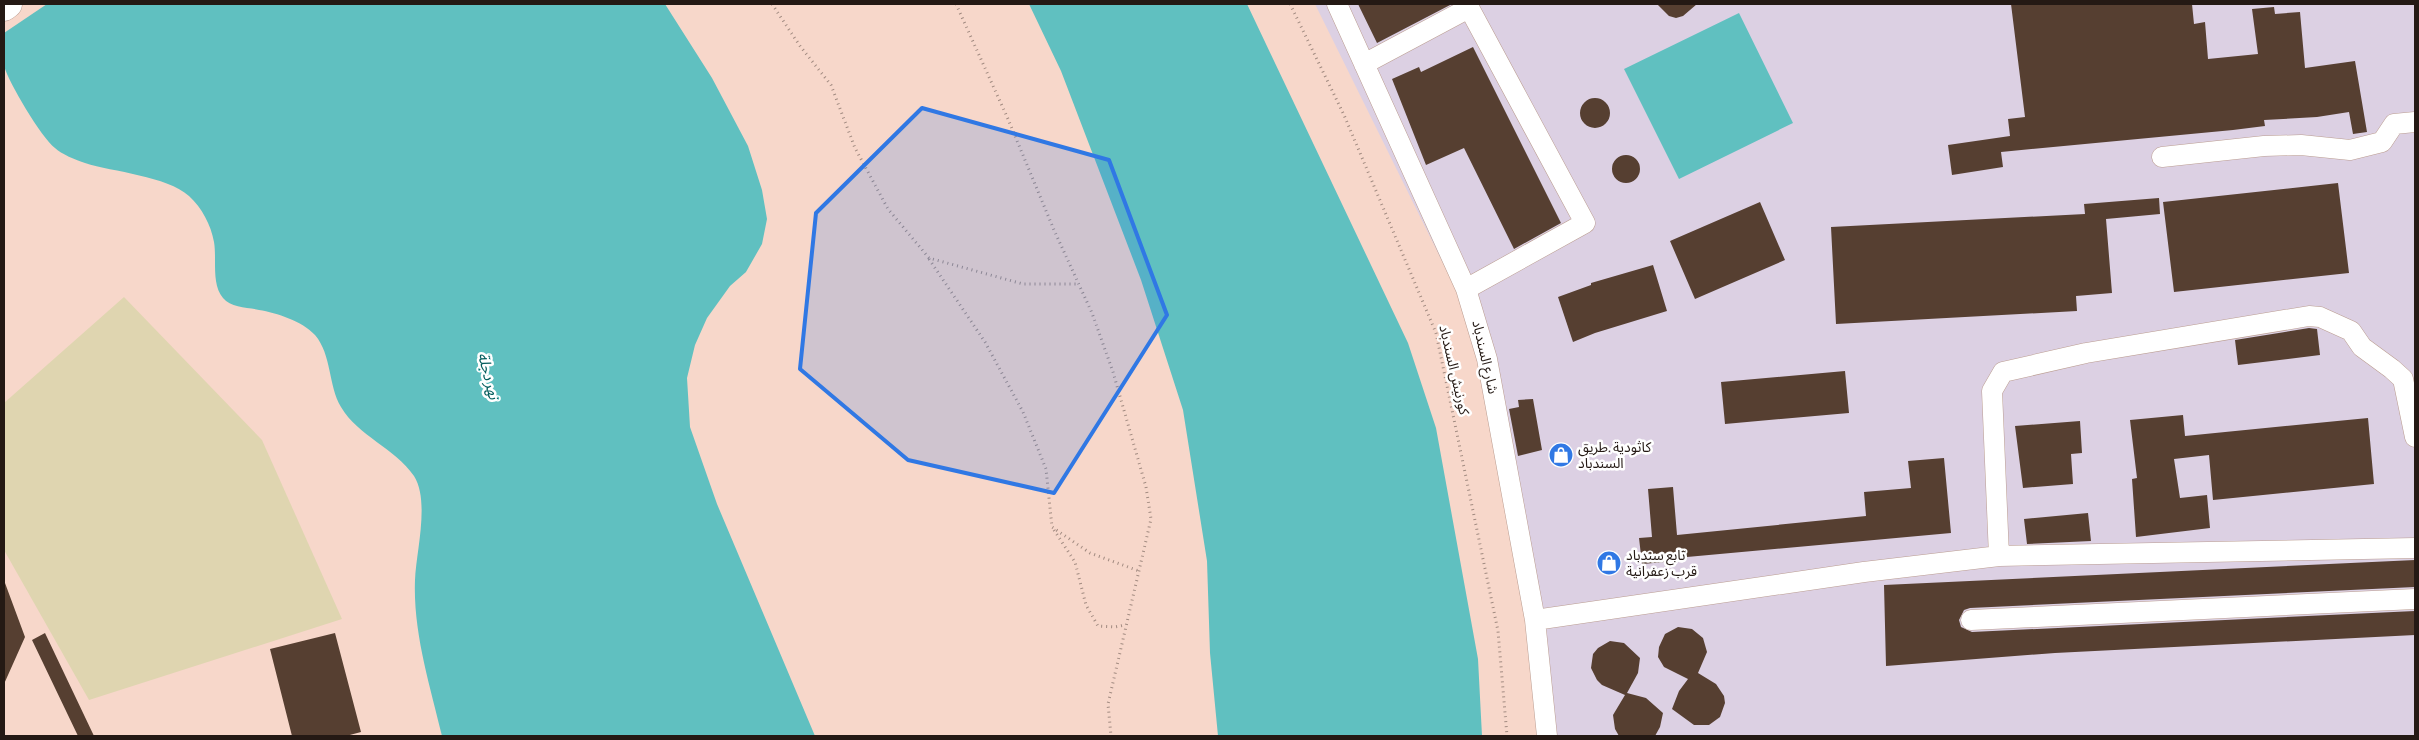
<svg xmlns="http://www.w3.org/2000/svg" width="2419" height="740" font-family="'Sofia Sans Condensed','Noto Sans Arabic',sans-serif">
  <style>
    .industrial { fill: #dcd0e3 }
    .sand { fill: #dfd5b0 }
    .water { fill: #60c0c0 }
    .pier { fill: #f7d7ca }
    .building { fill: #563f31 }
    .lines { fill: none; stroke-linecap: round; stroke-linejoin: round }
    .minor-casing { stroke: #bb9d91; stroke-width: 21 }
    .highway-casing { stroke: #bb9d91; stroke-width: 29 }
    .path { stroke: #a28b81; stroke-width: 3; stroke-dasharray: 1 4; stroke-linecap: butt }
    .minor { stroke: #fff; stroke-width: 20 }
    .highway { stroke: #fff; stroke-width: 28 }
    .marked { fill: #3078e4; fill-opacity: 0.2; stroke: #3078e4; stroke-width: 4; stroke-linejoin: round }
    .labels { text-anchor: middle; dominant-baseline: central; stroke-width: 5; stroke-linejoin: round; paint-order: stroke }
    .street-label { font-size: 14px; fill: #241914; stroke: #fff }
    .poi-label { font-size: 14px; fill: #241914; stroke: #fff; text-anchor: start }
    .water-label { font-size: 15px; font-style: italic; fill: #045d5d; stroke: #fff }
  </style>
  <rect width="100%" height="100%" fill="#f7d7ca"/>
  <path class="industrial" d="M1315 4H2415V736H1543L1536 639 1482 342Z"/>
  <path class="sand" d="M124 297 262 440 342 619 89 700 4 550V403Z"/>
  <path class="water" d="M4 4H665L712 78 748 146 762 190 767 219 762 244 746 272 730 286 707 318 695 345 687 378 690 427 717 504 815 736H442C430 685 413 633 415 580 416 552 430 501 414 476 395 448 358 436 341 407 328 385 332 355 315 335 302 321 277 313 259 310 247 307 231 308 223 298 211 284 217 259 214 242 211 225 202 208 189 196 167 176 113 172 85 163 76 160 61 154 55 148 41 137 9 83 4 66 0 50 4 21 4 4Z
    M1029 4H1247L1408 343 1436 428 1478 659 1482 736H1218L1210 653 1207 561 1183 410 1141 280 1061 71Z
    M1739 13 1793 123 1679 179 1624 69Z"/>
  <path class="pier" d="M4 4H47L4 33Z"/>
  <path class="building" d="M1358 4H1452L1377 43Z
    M1657 4H1697L1683 16 1676 18 1669 16Z
    M2011 4H2192L2194 24 2205 22 2208 59 2258 54 2252 9 2274 7 2275 14 2300 12 2305 68 2355 61 2367 132 2353 134 2349 112 2317 117 2264 120 2265 126 2233 130 2001 152 2003 167 1952 175 1948 145 2010 136 2008 119 2025 117Z
    M1473 47 1561 223 1514 249 1464 148 1426 165 1392 79 1419 67 1421 72Z
    M1580 113a15 15 0 1 1 30 0a15 15 0 1 1-30 0Z
    M1612 169a14 14 0 1 1 28 0a14 14 0 1 1-28 0Z
    M2338 183 2349 273 2174 292 2163 202Z
    M2159 198 2160 214 2106 219 2112 293 2076 296 2077 311 1836 324 1831 227 2085 214 2084 204Z
    M1760 202 1785 260 1695 299 1670 241Z
    M1653 265 1667 311 1595 333 1573 342 1558 297 1591 285V283Z
    M2309 328 2317 329 2320 355 2238 365 2235 340Z
    M1845 371 1849 413 1725 424 1721 382Z
    M1533 399 1542 450 1518 456 1509 409 1519 407 1518 400Z
    M2183 415 2185 436 2368 418 2374 484 2213 500 2209 455 2174 459 2180 498 2207 495 2210 528 2136 537 2132 479 2137 478 2130 420Z
    M2080 421 2082 453 2071 454 2073 484 2023 488 2015 426Z
    M1944 458 1951 533 1676 558V561L1642 564 1639 538 1652 537 1648 489 1673 487 1677 535 1866 516 1864 492 1911 488 1908 461Z
    M2088 513 2091 541 2027 544 2024 519Z
    M2415 560V587L1970 608 1964 610 1959 620 1961 627 1972 632 2415 611V635L2055 653 1886 666 1884 585Z
    M5 583 25 637 4 684V584Z
    M1678 627 1692 629 1703 638 1707 652 1698 673 1716 684 1724 696 1725 703 1720 717 1709 725H1694L1672 709 1679 691 1688 679 1664 667 1658 657 1659 647 1665 634Z
    M45 633 94 736H78L32 640Z
    M335 633 361 732 346 736H292L270 649Z
    M1610 641 1624 643 1640 658 1638 673 1627 693 1646 698 1663 713 1660 727 1655 736H1619L1615 729 1613 715 1625 695 1602 685 1597 680 1591 668 1593 654 1598 648Z"/>
  <g class="lines">
    <defs>
      <path id="minor" d="M1337 4 1466 289 1487 359 1535 620 1547 736
        M1364 64 1469 8
        M2162 157 2264 146 2301 145 2350 150 2382 142 2394 124 2415 122
        M1466 289 1585 223 1467 4
        M1999 556 1992 391 2003 372 2086 353 2309 316 2320 317 2351 331 2362 347 2392 369 2403 379 2415 437
        M1535 620 1864 572 1999 556 2415 548
        M1971 620 2415 599"/>
      <path id="highway" d="M4 7 8 4"/>
    </defs>
    <use href="#minor" class="minor-casing"/>
    <use href="#highway" class="highway-casing"/>
    <path class="path" d="M772 4 800 46 831 85 855 148 888 209 929 258 1023 284H1078
      M956 4 1008 119 1054 230 1092 313 1113 372 1146 487 1151 519 1108 704 1111 736
      M1290 4 1344 115 1436 333 1498 631 1507 736
      M929 259 985 342 1023 412 1046 469 1052 527 1090 553 1139 571
      M1054 530 1075 562 1086 605 1098 626 1115 627 1125 625"/>
    <use href="#minor" class="minor"/>
    <use href="#highway" class="highway"/>
  </g>
  <path class="marked" d="M922 108 1109 160 1167 315 1054 493 908 460 800 369 816 213Z"/>
  <defs>
    <symbol id="shop-disc" viewBox="-11 -11 22 22"><circle r="9.5" fill="#3078e4" stroke="#fff"/><path d="M-5-2.5h2.3a2.7 3.5 0 0 1 5.4 0H5L5.5 6h-11ZM-1.5-2.5h3a1.5 2.3 0 0 0-3 0Z" fill="#fff"/></symbol>
  </defs>
  <g fill-rule="evenodd">
    <use href="#shop-disc" x="1547" y="441" width="28" height="28"/>
    <use href="#shop-disc" x="1595" y="549" width="28" height="28"/>
  </g>
  <g class="labels">
    <g class="street-label">
      <text transform="translate(1485 357) rotate(77)">شارع السندباد</text>
      <text transform="translate(1454 370) rotate(77)">كورنيش السندباد</text>
    </g>
    <g class="poi-label">
      <text x="1578" y="447">كاثودية .طريق<tspan x="1578" dy="16">السندباد</tspan></text>
      <text x="1626" y="555">تابع سندباد<tspan x="1626" dy="16">قرب زعفرانية</tspan></text>
    </g>
    <g class="water-label">
      <text transform="translate(488 376) rotate(76)">نهر دجلة</text>
    </g>
  </g>
  <rect width="2419" height="740" fill="none" stroke="#241914" stroke-width="10"/>
</svg>
